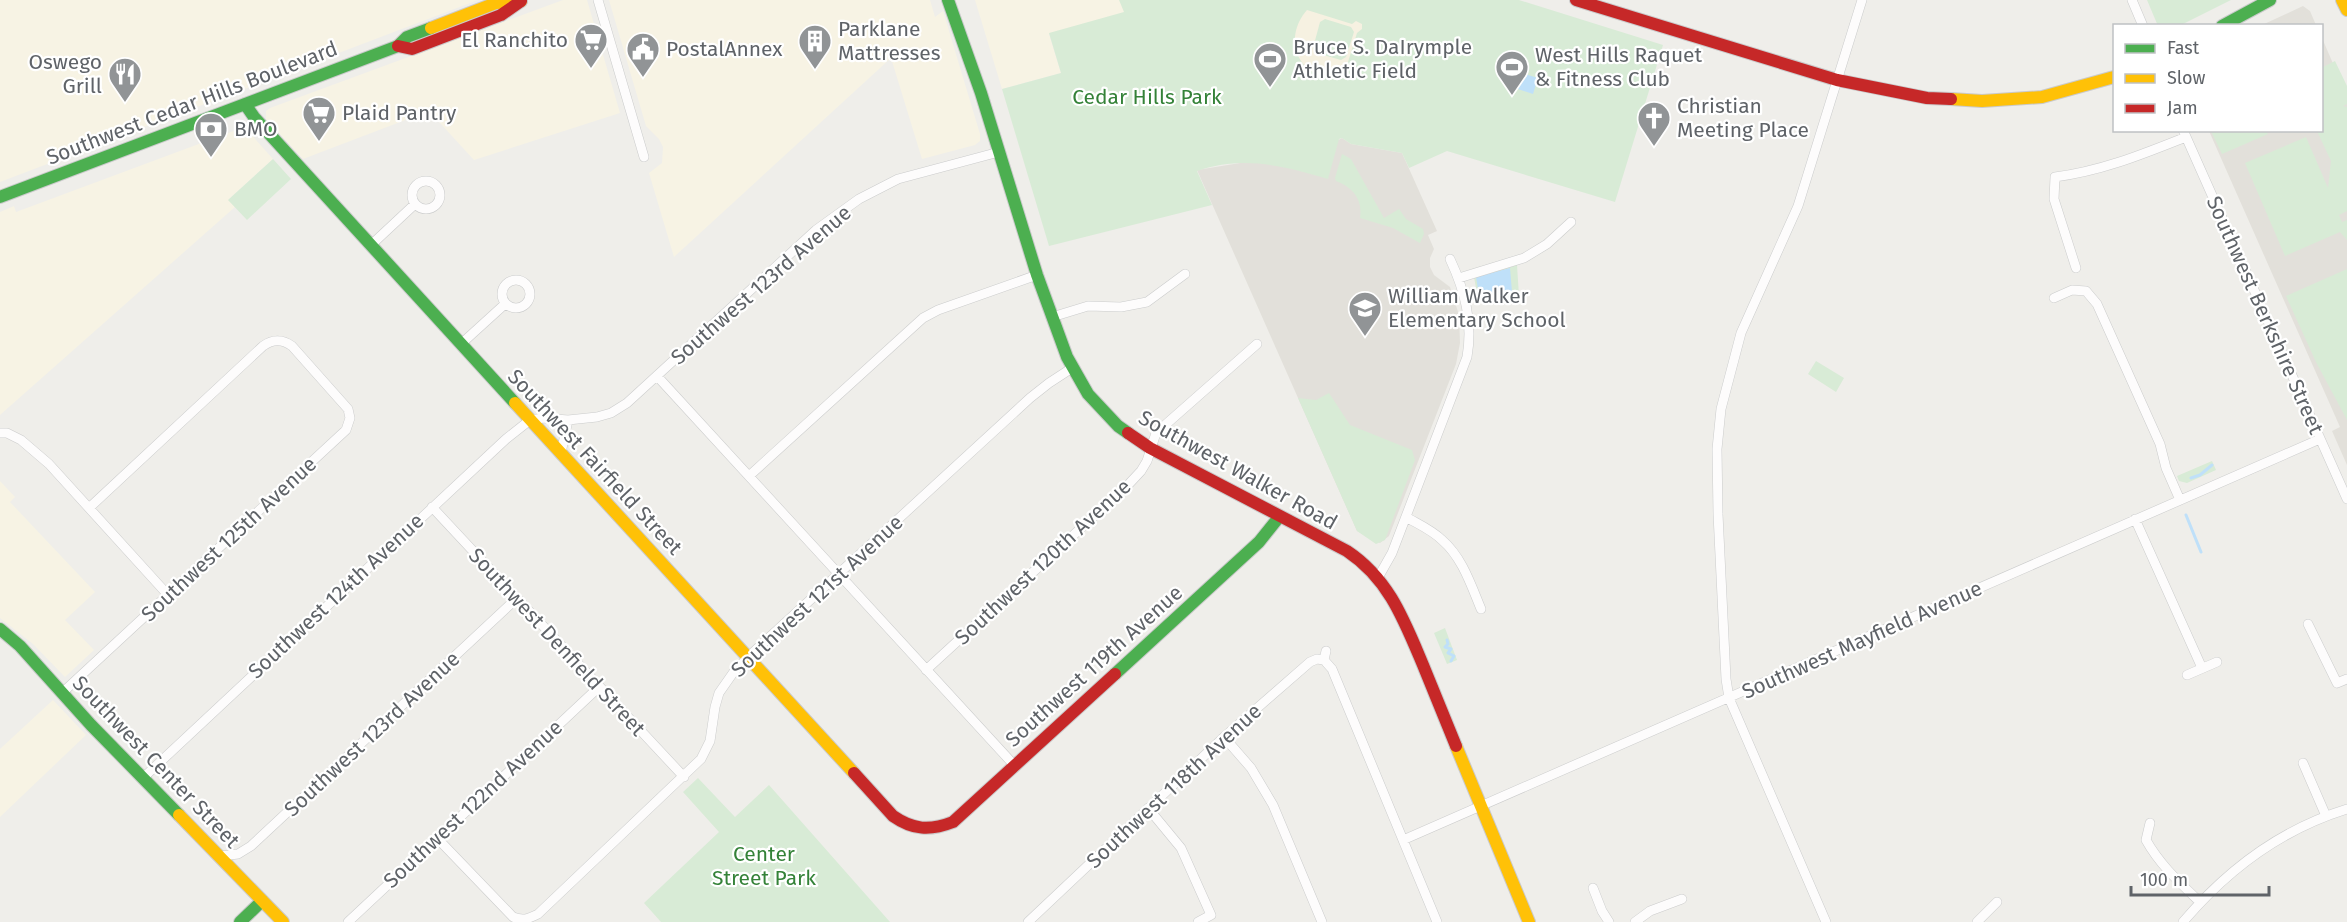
<svg xmlns="http://www.w3.org/2000/svg" width="2347" height="922" font-family="'Fira Sans',sans-serif">
  <style>
    .commercial { fill: #f7f3e4 }
    .education { fill: #e2e0da }
    .green { fill: #d8ebd6 }
    .sand { fill: #f6f1e1; fill-rule: evenodd }
    .water { fill: #bfe0f9 }
    .lines { fill: none; stroke-linecap: round; stroke-linejoin: round }
    .stream { stroke: #bfe0f9; stroke-width: 3 }
    .street-casing { stroke: #cbcccc; stroke-width: 10 }
    .fast-casing { stroke: #cacacb; stroke-width: 14 }
    .slow-casing { stroke: #cacacb; stroke-width: 14 }
    .jam-casing { stroke: #cacacb; stroke-width: 14 }
    .street { stroke: #fdfcfc; stroke-width: 9 }
    .fast { stroke: #4caf50; stroke-width: 12 }
    .slow { stroke: #ffc107; stroke-width: 12 }
    .jam { stroke: #c62828; stroke-width: 12 }
    .labels { text-anchor: middle; dominant-baseline: central; stroke-width: 4.5; stroke-linejoin: round; paint-order: stroke }
    .poi-label { font-size: 21px; fill: #5f6368; stroke: #fff; text-anchor: start }
    .park-label { font-size: 21px; fill: #348238; stroke: #fff }
    .street-label { font-size: 21px; fill: #5f6368; stroke: #fff }
  </style>
  <rect width="100%" height="100%" fill="#efeeea"/>
  <path class="commercial" d="M0 0H478L0 182Z
    M563 0H587L620 113 474 160 429 111 303 159 266 119V111L270 108Z
    M609 0H930L935 17 943 11 980 134V141L975 145 922 159 891 58 674 257 649 173 662 163 663 147 659 139 646 126Z
    M975 0H1122L1128 14 1049 34 1061 73 1002 89Z
    M239 129 248 131 273 159 229 199 235 207 0 415V212L14 206 16 212Z
    M0 481 15 497 10 502 95 592 65 620 94 650 65 677 33 644 0 618Z
    M53 700 86 735 0 817V749Z"/>
  <path class="education" d="M2303 6 2310 11 2316 25H2262Z
    M2322 38 2347 96V465L2332 431 2340 427 2209 131 2322 130Z
    M1342 138 1351 144 1402 153 1437 231 1428 235 1434 249 1430 258V267L1434 275 1450 287 1459 315 1460 343 1456 364 1389 536 1380 543 1357 531 1197 170 1240 163H1266L1287 167Z"/>
  <path class="green" d="M1119 0H1519L1663 45 1615 202 1447 151 1409 168 1402 153 1351 144 1342 138 1339 139 1328 179C1283 166 1244 155 1197 171L1212 205 1049 246 1002 89 1061 73 1049 33 1124 12Z
    M2147 0H2231L2181 25 2158 26Z
    M2335 61 2347 86V104L2343 106 2347 107V211L2339 215 2342 222 2347 220V240L2340 232 2285 256 2245 163 2306 137 2328 188 2331 161 2317 131 2322 130V65L2323 67Z
    M2211 131H2266L2268 134 2222 154Z
    M1342 154 1351 159 1384 218 1399 209 1406 219 1423 229 1424 234 1420 243 1393 228 1360 218C1363 200 1353 187 1336 181L1335 178Z
    M273 159 291 179 247 220 228 200Z
    M1517 265 1519 296 1478 299 1474 277Z
    M2347 269V420L2316 362 2286 296Z
    M1816 361 1844 378 1836 392 1808 374Z
    M1329 393 1350 425 1412 450 1415 460 1385 540 1376 544 1357 531 1298 398 1316 400Z
    M2212 461 2216 470 2187 483 2179 481 2177 476Z
    M1445 628 1457 660 1447 664 1434 633Z
    M698 778 735 817 769 785 890 922H661L644 903 719 832 683 792Z"/>
  <path class="sand" d="M1307 10 1352 24 1356 21 1362 24V29L1357 33 1343 78C1301 83 1280 41 1307 10ZM1325 19 1351 27 1354 32 1346 57 1341 60 1316 53 1313 48 1320 22Z"/>
  <path class="water" d="M1506 68 1538 78 1533 94 1503 84Z
    M1510 268 1512 292 1479 295 1476 277Z"/>
  <g class="lines">
    <path class="stream" d="M2191 478 2200 475 2212 465
      M2186 515 2201 552
      M1447 640 1448 644 1445 647 1451 649 1448 653 1454 656 1451 661"/>
    <defs>
      <path id="street" d="M598 0 644 157
        M2132 0 2143 26
        M2183 130 2347 499
        M412 195a14 14 0 1 1 28 0a14 14 0 1 1-28 0Z
        M370 246 415 204
        M2076 268 2054 199 2055 177C2102 171 2143 154 2186 137
        M1459 278 1524 258 1547 244 1571 222
        M502 294a14 14 0 1 1 28 0a14 14 0 1 1-28 0Z
        M2054 298 2072 290 2086 291 2097 304 2160 444 2166 468 2180 500
        M1052 317 1088 306 1121 307 1147 302 1185 274
        M461 344 505 304
        M657 376 1014 765
        M0 433H7L21 440 49 464 168 595
        M561 453 568 420
        M749 476 923 318 938 310 1037 275
        M432 507 684 777
        M1406 517C1418 524 1432 530 1442 540 1462 557 1471 585 1481 609
        M2135 519 2202 668
        M1379 576 1392 553 1467 357C1473 322 1465 291 1450 259
        M2308 624 2337 683 2347 679
        M1326 651 1324 660 1332 669 1437 922
        M926 670 1127 486 1141 471 1147 461 1156 433 1257 344
        M2187 675 2217 662
        M62 693 346 430 350 418 348 409 292 346C282 339 273 339 263 346L89 508
        M1224 737 1251 768 1273 805 1322 922
        M2303 763 2326 816
        M144 777 506 439 530 420 543 418 568 420 597 417 611 413 627 403 816 230 859 199 898 179 999 152
        M1148 808 1181 848 1211 915 1198 922
        M2150 823 2146 840C2160 865 2179 882 2200 902
        M437 838 513 917C523 921 528 919 538 914L701 759 710 741 715 707 719 693 733 673 748 657 1030 398 1049 383 1072 368
        M1403 840 2320 439
        M221 856 238 854 251 846 516 599
        M1593 888 1602 911 1609 922
        M348 922 599 687
        M1028 922 1224 737 1310 662 1317 659 1324 660
        M1635 922 1650 911 1682 899
        M1826 922 1729 698 1726 679 1718 514 1717 449 1721 409 1741 333 1798 206 1862 0
        M1977 922 1997 902
        M2183 922C2227 870 2282 829 2347 809"/>
      <path id="fast" d="M948 0 981 93 1037 275 1067 357 1088 394 1118 426 1128 433
        M2222 26 2270 0
        M245 104 254 117 515 403
        M0 197 398 46 407 37 431 28
        M0 629 20 646 91 725 179 815
        M1115 674 1259 542 1279 517
        M240 922 262 901"/>
      <path id="slow" d="M2342 0 2347 10
        M431 28 496 3 521 1
        M1951 99 1982 101 2042 97 2114 77
        M515 403 854 773
        M1456 746 1529 922
        M179 815 283 922"/>
      <path id="jam" d="M1576 0 1837 80 1927 98 1951 99
        M398 46 412 49 501 15 521 1
        M1128 433 1150 448 1347 551C1389 579 1404 620 1423 665 1434 692 1445 719 1456 746
        M854 773 893 816C913 830 930 831 953 822L1115 674"/>
    </defs>
    <use href="#street" class="street-casing"/>
    <use href="#fast" class="fast-casing"/>
    <use href="#slow" class="slow-casing"/>
    <use href="#jam" class="jam-casing"/>
    <use href="#street" class="street"/>
    <use href="#fast" class="fast"/>
    <use href="#slow" class="slow"/>
    <use href="#jam" class="jam"/>
  </g>
  <defs>
    <symbol id="supermarket-pin" viewBox="-11 -11 22 30"><path d="M0 17L-7.5 6A9.5 9.5 0 1 1 7.5 6Z" fill="#919496" stroke="#fff"/><path d="M-6-5.5h2.5l.6 2H6L4.5 2H-2.5L-4.4-4H-6ZM-1.5 3.2a1.3 1.3 0 1 0 .1 0ZM3 3.2a1.3 1.3 0 1 0 .1 0Z" fill="#fff"/></symbol>
    <symbol id="building-pin" viewBox="-11 -11 22 30"><path d="M0 17L-7.5 6A9.5 9.5 0 1 1 7.5 6Z" fill="#919496" stroke="#fff"/><path d="M-4-6H4V6H1V3H-1V6H-4ZM-2.5-4.3h1.7v1.8h-1.7ZM.8-4.3h1.7v1.8H.8ZM-2.5-1h1.7V.8h-1.7ZM.8-1h1.7V.8H.8Z" fill="#fff"/></symbol>
    <symbol id="civic-pin" viewBox="-11 -11 22 30"><path d="M0 17L-7.5 6A9.5 9.5 0 1 1 7.5 6Z" fill="#919496" stroke="#fff"/><path d="M-.6-6.5H3V-4.5H.6V-3L4-1V1h2V6H-6V1h2V-1L-.6-3ZM-1.2 2.5V6h2.4V2.5Z" fill="#fff"/></symbol>
    <symbol id="stadium-pin" viewBox="-11 -11 22 30"><path d="M0 17L-7.5 6A9.5 9.5 0 1 1 7.5 6Z" fill="#919496" stroke="#fff"/><path d="M0-5a6.5 5 0 1 0 0 10a6.5 5 0 1 0 0-10ZM-3.5-1.8h7v3.6h-7Z" fill="#fff"/></symbol>
    <symbol id="restaurant-pin" viewBox="-11 -11 22 30"><path d="M0 17L-7.5 6A9.5 9.5 0 1 1 7.5 6Z" fill="#919496" stroke="#fff"/><path d="M-5-6h1v4h1v-4h1v4h1v-4h1v5L-1.5 .5V6h-2V.5L-5-1ZM5-6V6H3V1.5H1.5Q1.5-4 5-6Z" fill="#fff"/></symbol>
    <symbol id="church-pin" viewBox="-11 -11 22 30"><path d="M0 17L-7.5 6A9.5 9.5 0 1 1 7.5 6Z" fill="#919496" stroke="#fff"/><path d="M-1.2-6h2.4v3.5h3.3v2.4h-3.3V6h-2.4V-.1h-3.3v-2.4h3.3Z" fill="#fff"/></symbol>
    <symbol id="bank-pin" viewBox="-11 -11 22 30"><path d="M0 17L-7.5 6A9.5 9.5 0 1 1 7.5 6Z" fill="#919496" stroke="#fff"/><path d="M-6-4H6V4H-6ZM0-2.3a2.3 2.3 0 1 0 0 4.6a2.3 2.3 0 1 0 0-4.6Z" fill="#fff"/></symbol>
    <symbol id="school-pin" viewBox="-11 -11 22 30"><path d="M0 17L-7.5 6A9.5 9.5 0 1 1 7.5 6Z" fill="#919496" stroke="#fff"/><path d="M0-5L7-2L0 1L-7-2ZM-4 1L0 2.5L4 1V4Q0 6-4 4Z" fill="#fff"/></symbol>
  </defs>
  <g fill-rule="evenodd">
    <use href="#supermarket-pin" x="572" y="21" width="38" height="52"/>
    <use href="#building-pin" x="796" y="22" width="38" height="52"/>
    <use href="#civic-pin" x="624" y="30" width="38" height="52"/>
    <use href="#stadium-pin" x="1251" y="40" width="38" height="52"/>
    <use href="#stadium-pin" x="1493" y="48" width="38" height="52"/>
    <use href="#restaurant-pin" x="106" y="55" width="38" height="52"/>
    <use href="#supermarket-pin" x="300" y="94" width="38" height="52"/>
    <use href="#church-pin" x="1635" y="99" width="38" height="52"/>
    <use href="#bank-pin" x="192" y="110" width="38" height="52"/>
    <use href="#school-pin" x="1346" y="289" width="38" height="52"/>
  </g>
  <g class="labels">
    <g class="poi-label">
      <text x="838" y="29">Parklane<tspan x="838" dy="24">Mattresses</tspan></text>
      <text x="568" y="40" text-anchor="end">El Ranchito</text>
      <text x="1293" y="47">Bruce S. DaIrymple<tspan x="1293" dy="24">Athletic Field</tspan></text>
      <text x="666" y="49">PostalAnnex</text>
      <text x="1535" y="55">West Hills Raquet<tspan x="1535" dy="24">&amp; Fitness Club</tspan></text>
      <text x="102" y="62" text-anchor="end">Oswego<tspan x="102" dy="24">Grill</tspan></text>
      <text x="1677" y="106">Christian<tspan x="1677" dy="24">Meeting Place</tspan></text>
      <text x="342" y="113">Plaid Pantry</text>
      <text x="234" y="129">BMO</text>
      <text x="1388" y="296">William Walker<tspan x="1388" dy="24">Elementary School</tspan></text>
    </g>
    <g class="park-label">
      <text x="1147" y="97">Cedar Hills Park</text>
      <text x="764" y="854">Center<tspan x="764" dy="24">Street Park</tspan></text>
    </g>
    <g class="street-label">
      <text transform="translate(192 103) rotate(-21)">Southwest Cedar Hills Boulevard</text>
      <text transform="translate(761 285) rotate(-41)">Southwest 123rd Avenue</text>
      <text transform="translate(2265 315) rotate(66)">Southwest Berkshire Street</text>
      <text transform="translate(595 462) rotate(47)">Southwest Fairfield Street</text>
      <text transform="translate(1238 470) rotate(29)">Southwest Walker Road</text>
      <text transform="translate(229 539) rotate(-43)">Southwest 125th Avenue</text>
      <text transform="translate(1043 562) rotate(-43)">Southwest 120th Avenue</text>
      <text transform="translate(336 596) rotate(-43)">Southwest 124th Avenue</text>
      <text transform="translate(817 596) rotate(-43)">Southwest 121st Avenue</text>
      <text transform="translate(1862 640) rotate(-24)">Southwest Mayfield Avenue</text>
      <text transform="translate(557 642) rotate(47)">Southwest Denfield Street</text>
      <text transform="translate(1094 666) rotate(-42)">Southwest 119th Avenue</text>
      <text transform="translate(372 734) rotate(-43)">Southwest 123rd Avenue</text>
      <text transform="translate(156 762) rotate(46)">Southwest Center Street</text>
      <text transform="translate(1174 786) rotate(-43)">Southwest 118th Avenue</text>
      <text transform="translate(473 804) rotate(-43)">Southwest 122nd Avenue</text>
    </g>
  </g>
  <rect x="2113" y="24" width="210" height="108" fill="#ffffff" stroke="#bfc1c3" stroke-width="1.5"/>
  <rect x="2125" y="44" width="30" height="9" fill="#4caf50" stroke="#bfc1c3" stroke-width="1.5"/>
  <text x="2167" y="54" font-size="18" fill="#5f6368">Fast</text>
  <rect x="2125" y="74" width="30" height="9" fill="#ffc107" stroke="#bfc1c3" stroke-width="1.5"/>
  <text x="2167" y="84" font-size="18" fill="#5f6368">Slow</text>
  <rect x="2125" y="104" width="30" height="9" fill="#c62828" stroke="#bfc1c3" stroke-width="1.5"/>
  <text x="2167" y="114" font-size="18" fill="#5f6368">Jam</text>
  <path d="M2131 886v9h138v-9" fill="none" stroke="#5f6368" stroke-width="3"/>
  <text x="2140" y="886" font-size="18" fill="#5f6368" stroke="#ffffff" stroke-width="4.5" paint-order="stroke">100 m</text>
</svg>
